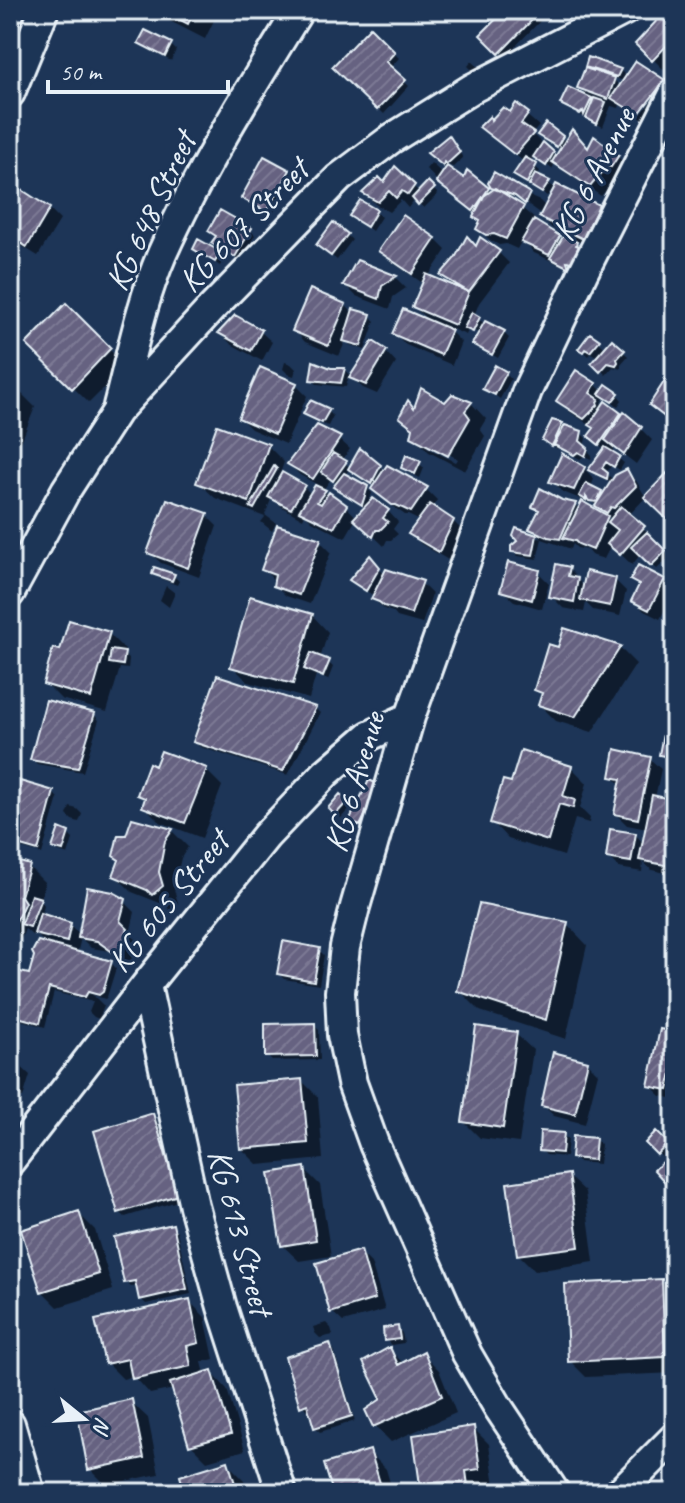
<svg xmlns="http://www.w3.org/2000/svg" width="685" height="1503" font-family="Caveat,sans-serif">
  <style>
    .shadow { fill: #0007; fill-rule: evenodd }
    .building { fill: url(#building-hatch); stroke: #e8f1f8; stroke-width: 2 }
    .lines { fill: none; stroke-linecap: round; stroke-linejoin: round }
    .street-casing { stroke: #e8f1f8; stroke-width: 34 }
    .street { stroke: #1d3557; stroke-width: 28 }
    .labels { text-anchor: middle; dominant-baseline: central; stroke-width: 6; stroke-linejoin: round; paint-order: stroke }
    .street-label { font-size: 34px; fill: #e8f1f8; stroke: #1d3557 }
  </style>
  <defs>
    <pattern id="building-hatch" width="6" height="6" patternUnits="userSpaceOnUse" patternTransform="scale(2)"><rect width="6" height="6" fill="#666281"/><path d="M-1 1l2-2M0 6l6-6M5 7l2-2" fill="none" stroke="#7c7994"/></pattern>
  </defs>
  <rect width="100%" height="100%" fill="#1d3557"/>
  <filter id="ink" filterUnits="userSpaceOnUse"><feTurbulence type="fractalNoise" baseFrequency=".0125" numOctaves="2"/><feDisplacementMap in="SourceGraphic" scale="16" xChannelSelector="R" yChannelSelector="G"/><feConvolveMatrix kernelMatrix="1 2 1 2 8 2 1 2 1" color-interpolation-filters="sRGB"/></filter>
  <g filter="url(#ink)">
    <path class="shadow" d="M12 10H27L24 16Z
      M156 10H219L205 39 164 18Z
      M508 10H535L543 18 505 57 483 35Z
      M675 25V72L668 66 664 70 638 44Z
      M370 30 399 58 390 68 409 86 384 114 335 67Z
      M140 43 171 45 176 50 171 61 145 48Z
      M472 61 486 74 481 79 468 66Z
      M587 66 620 70 627 77 661 81 635 115 620 105 619 108 611 106 603 127 593 122 587 116 586 118 567 108 562 103 591 99 580 88 595 74ZM611 77 625 81 621 87Z
      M665 83 674 92 650 124 639 117Z
      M516 106 539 126 532 134 557 157 562 150 545 139 561 137 566 142 589 150 618 157 629 167 622 177 614 174 615 181 601 196 565 172 555 163 552 169 535 156 529 162 540 171 537 178 549 183 555 189 598 206 609 217 594 249 571 238 587 254 581 267 570 264 572 270 534 253 522 240 517 249 506 244 499 245 490 240 479 229 482 222 477 214 449 193 426 169 431 163 444 175 488 189 492 193 496 190 529 195 533 198 540 201 546 207 555 190 553 189 547 196 520 180 516 175 524 162 482 127 510 114ZM505 194 522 200 543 215 542 217 552 228 566 235 563 241 534 223 536 220Z
      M454 143 463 158 453 167 448 165 447 169 435 158Z
      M396 169 420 193 428 184 438 194 424 208 414 200 408 208 401 200 389 212 375 204 365 193 384 185Z
      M289 171 294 176 272 215 248 202 244 197Z
      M10 205 49 209 60 220 38 256 10 239Z
      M376 212 381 217 372 231 352 216Z
      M250 230 255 235 241 261 219 248 214 243 217 237 211 231Z
      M347 235 352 240 337 260 323 249Z
      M435 239 446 250 428 277 456 288 443 275 477 248 499 253 509 263 479 303 474 316 485 324 504 333 509 338 498 358 480 348 475 343 482 335 469 328 466 335 445 326 461 342 452 365 406 345 395 334 430 322 414 307 424 284 392 262 381 251Z
      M195 249 219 254 224 258 220 266Z
      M358 263 396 278 406 288 393 297 390 309 356 296 345 285Z
      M345 305 354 314 370 316 375 321 365 350 350 345 346 340 339 356 305 342 295 331Z
      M66 306 126 366 89 403 29 344Z
      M261 332 272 342 262 361 231 344 220 333Z
      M598 341 606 349 612 342 628 356 621 364V369L613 367 606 375 594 363 598 357 591 353 589 356 581 349Z
      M386 352 396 363 377 394 363 388 349 375 346 387 317 384 312 379 331 370H345L352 378Z
      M285 362 291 364 296 369 294 376 288 374 283 369Z
      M675 368V434L667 426 670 422 651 405Z
      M506 374 511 379 500 399 485 388Z
      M10 382 35 407 12 465H10Z
      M595 384 603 392 618 395 622 400 618 406 605 396 601 403 604 406 641 429 652 440 636 464 615 448 612 453 624 463 620 470 612 465 606 473 614 481 627 471 637 482 646 498 675 468V526L646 497 629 515 654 538 652 540 670 557 657 569 641 554 632 565 611 545 604 559 591 555 587 550 577 548 573 544 571 549 542 539 537 559 518 556 513 551 520 541 517 531 542 539 532 528 540 512 534 506 561 502 575 505 580 509 583 503 609 519 610 518 590 500V503L563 492 552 481 584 468 594 479 591 487 604 496 612 483 590 472 605 450 590 436 594 428 570 412 559 401Z
      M296 385 307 396 286 444 251 429 240 418Z
      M471 403 486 419 480 429 485 436 465 471 429 452 413 436 415 430 401 417 416 411 446 404ZM428 443 458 459 456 462 428 448Z
      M328 411 333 416 328 426 310 419 305 414Z
      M562 425 565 429 581 433 586 438 584 447 592 455 591 459 584 456 580 459 558 447 557 449 545 440Z
      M339 439 350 449 342 461 351 468 380 466 385 471 426 489 437 500 432 508 453 521 464 532 450 561 421 544 410 533 420 521 408 515H405L384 500 374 489 375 487 350 468 345 475 367 488 372 493 367 507 388 511 398 522 393 529 398 534 391 540H387L384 546 356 519 345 538 312 521 305 514 303 519 282 507 272 497 265 515 276 523 272 531 261 522 265 517 215 498 198 482 268 446 284 462 280 474 304 487 312 495 318 485 300 475 289 464ZM331 479 338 484 336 487 341 492 366 508 357 518 346 506 323 490Z
      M419 463 424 468 420 478 408 472 403 467Z
      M206 515 217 526 199 577 161 563 150 553Z
      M320 541 331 552 310 604 286 596 275 585 276 582 264 570Z
      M370 558 385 575 421 583 432 594 422 624 397 617 393 612 384 609 373 598 374 596 356 584Z
      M569 568 584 587 615 580 626 591 620 616 593 610 586 603 584 612 563 608 552 597Z
      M538 572 549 583 542 609 514 601 503 591Z
      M154 573 174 576 179 581 177 585 159 578Z
      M632 580 664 581 675 591 660 619 644 611 634 600 640 587Z
      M166 586 175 593 169 607 160 600Z
      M312 615 328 632 320 659 328 662 333 667 328 680 316 675 309 699 248 682 232 666Z
      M565 631 620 648 636 664 592 732 556 721 540 705 543 696 536 689 559 650Z
      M109 634 125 650 124 654 129 659 128 669 120 668 107 712 61 699 45 683 62 652Z
      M315 708 320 713 288 775 200 747 195 742Z
      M94 715 99 720 83 772 37 764 32 759Z
      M650 759 661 769 655 798 675 802V875L652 870 643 862 642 872 619 868 608 857 635 834 644 844 647 829 627 825 616 814 622 786 612 776Z
      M571 767 587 783 580 808 590 818 589 823 575 819 564 856 508 839 492 822 513 784Z
      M206 770 222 786 202 838 160 822 144 806 146 801 139 794Z
      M379 787 365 830 351 821Z
      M53 793 58 798 42 854 10 845V824Z
      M340 797 351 807 341 818 330 808Z
      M70 807 77 809 82 814 79 822 72 820 67 815Z
      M172 831 188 847 181 858 174 889 178 903 170 910 165 905 132 892 116 876Z
      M68 834 73 839 68 855 59 852 54 847Z
      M10 861 29 867 45 883 40 900 44 905 41 916 70 925 80 935 124 901 135 912 130 934 138 941 129 965 110 951 91 948 81 938 77 954 111 963 116 968 107 997 105 999 93 995 104 1006 99 1019 94 1017 89 1012 93 1002 54 992 45 1027 10 1017V986L30 977 48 946 34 932 33 936 25 929 21 939 10 936Z
      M567 924 587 945 566 1039 480 1011 460 991Z
      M319 950 324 955 319 985 284 979 279 974Z
      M314 1025 319 1030 320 1060 272 1061 267 1056Z
      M516 1034 533 1050 519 1143 480 1138 464 1122Z
      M675 1034V1099L661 1096 650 1085Z
      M10 1040 21 1051 17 1063 30 1075 23 1098H20L19 1103 10 1101Z
      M587 1062 598 1073 585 1124 554 1116 543 1105Z
      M302 1081 318 1097 323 1159 258 1165 242 1149Z
      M152 1115 157 1120 181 1200 125 1217 120 1212Z
      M656 1134 671 1150 663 1158 647 1143Z
      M563 1135 568 1140 566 1157 546 1155 541 1150Z
      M596 1140 601 1145 599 1164 578 1162 573 1157Z
      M675 1154V1189L666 1180Z
      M304 1169 320 1185 331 1256 299 1261 282 1245Z
      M568 1176 585 1192 594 1262 535 1271 519 1255Z
      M79 1214 95 1230 113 1290 58 1307 42 1291Z
      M172 1226 177 1231 191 1294 146 1304 141 1299 138 1286 131 1287 126 1282Z
      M360 1252 371 1263 385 1310 343 1322 332 1312Z
      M661 1281 675 1295V1373L586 1377 570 1361Z
      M189 1301 205 1317 214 1359 202 1362 205 1374 211 1372 227 1389 245 1450 207 1461 191 1445 174 1389 150 1394 134 1376 123 1379 107 1363Z
      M326 1323 331 1328 333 1335 320 1338 315 1333 313 1327Z
      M397 1328 402 1333 404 1343 391 1345 386 1340Z
      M329 1345 334 1350 355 1421 320 1432 315 1427 310 1409 307 1410 302 1405Z
      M390 1350 404 1364 423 1354 439 1370 456 1413 391 1442 375 1426 383 1400Z
      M131 1402 148 1418 159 1474 106 1485 90 1469Z
      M473 1428 489 1444 495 1485 481 1487 482 1493H431L422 1485Z
      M370 1453 386 1469 393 1493H335Z
      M228 1464 244 1480 248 1493H187Z"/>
    <path class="building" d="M161 10H195L188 24Z
      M505 10H537L540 12 499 54 480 35Z
      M662 15 671 25 675 22V47L669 43 652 61 635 44Z
      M370 27 395 52 386 62 406 80 377 110 332 67Z
      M145 30 172 43 165 57 138 43Z
      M588 57 621 69 617 77 585 67Z
      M636 61 665 80 638 115 611 98Z
      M585 68 615 78 608 99 577 88Z
      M568 87 592 98 584 115 583 111 580 114 560 104Z
      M594 98 606 102 597 124 586 118Z
      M516 103 529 113 521 124 534 133 515 155 479 127 490 116 491 120 503 107 510 112Z
      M546 123 563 136 557 147 537 135Z
      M572 129 588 148 594 136 619 155 611 167 604 165 605 169 590 187 552 162Z
      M449 135 460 152 447 164 444 162 443 166 427 153Z
      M543 142 554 152 546 166 533 157Z
      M264 156 290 170 267 212 241 198Z
      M525 157 537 164 527 183 513 175Z
      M395 166 415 185 408 195 402 191 396 198 389 191 378 202 362 193 379 177 384 182Z
      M447 166 464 178 467 170 489 188 473 211 436 182Z
      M494 172 530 193 525 204 515 196 491 188 488 183Z
      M535 174 550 181 542 193 529 185Z
      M428 181 435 188 418 205 412 198Z
      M556 184 599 205 583 239 539 217Z
      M19 188 50 208 27 247 10 236V201Z
      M495 188 524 206 506 239 494 234 486 235 476 229 480 221 473 217 484 196Z
      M360 200 377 210 367 227 349 216Z
      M220 210 252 228 235 257 211 243 216 236 208 231Z
      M403 215 436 238 412 274 378 251Z
      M534 220 560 236 549 255 521 242Z
      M333 222 348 234 331 256 316 245Z
      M564 235 577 242 576 245 583 247 576 263 567 261 569 268 550 258Z
      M467 236 476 246 480 237 500 251 469 292 440 275 455 258Z
      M198 239 221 252 215 262 193 249Z
      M357 260 397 276 382 286 379 299 343 285Z
      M426 274 469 292 455 325 412 307Z
      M310 289 346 304 328 346 292 331Z
      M66 303 111 348 72 389 26 344Z
      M353 309 371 314 361 346 343 341Z
      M403 309 452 330 441 355 392 334Z
      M472 312 480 317 473 332 464 328Z
      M235 315 262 330 251 351 218 333Z
      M485 321 505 331 492 355 472 344Z
      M590 333 600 340 590 352 585 349 583 352 578 349Z
      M612 339 625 350 617 359 618 362 616 365 608 363 600 372 591 363Z
      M373 341 387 350 366 385 349 378Z
      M313 361 331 368H345L341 383 310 380Z
      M495 365 507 372 495 395 482 389Z
      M675 365V405L666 418 649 405Z
      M260 367 297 383 275 434 238 418Z
      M576 370 596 383 590 393 599 399 597 402 598 405 584 419 556 401Z
      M10 380 20 389 10 414Z
      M606 384 619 393 612 402 599 394Z
      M421 388 445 402 452 394 472 402 465 411 470 418 448 456 411 437 413 428 399 417 408 400 414 408Z
      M310 400 330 409 322 423 303 414Z
      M605 401 621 413 599 445 588 436 594 428 589 425Z
      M624 412 642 427 624 455 605 440Z
      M552 420 563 423 552 446 542 440Z
      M217 425 269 444 249 502 196 483Z
      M317 425 341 437 313 479 287 464Z
      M565 425 582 431 580 441 588 448 585 456 578 452 574 455 554 445Z
      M605 447 620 456 614 467 606 462 602 468 608 473 607 479 588 470Z
      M360 448 381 465 371 484 348 469Z
      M333 453 347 461 333 481 321 472Z
      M562 453 585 467 574 490 549 482Z
      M406 455 421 461 415 474 401 468Z
      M387 465 428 487 411 512 396 505H392L371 489Z
      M675 465V527L644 497Z
      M274 466 277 469 254 509 250 507Z
      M627 469 636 486 614 508 611 507 607 513 595 506 615 475Z
      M282 472 305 485 291 509 268 497Z
      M344 473 368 486 362 505 333 487Z
      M586 483 602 491 597 502 589 501 586 497V500L579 496Z
      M315 485 326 490 317 502 321 504 329 492 347 505 334 528 299 511Z
      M540 488 562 500 576 503 560 539 548 537 529 529 539 510 532 507Z
      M373 498 389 510 383 518 388 522 380 530H376L373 537 353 519Z
      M167 499 208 513 188 568 147 553Z
      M582 501 608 516 593 550 578 544 575 541 563 538Z
      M430 504 454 520 439 552 408 534Z
      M621 506 645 526 620 555 607 544 618 530 608 522Z
      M277 525 321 539 299 595 273 586 275 575 261 570Z
      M516 528 537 535 533 555 511 552V546L517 541 513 536Z
      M647 532 666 551 651 566 631 547Z
      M370 555 380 567 366 591 349 580Z
      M508 562 540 570 532 600 500 591Z
      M556 564 570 567 568 576 578 578 574 602 549 597Z
      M638 565 665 579 649 610 631 601 639 585 630 580Z
      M154 567 175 574 172 581 152 574Z
      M386 569 423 581 411 614 384 606 379 602 371 599Z
      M586 571 616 578 610 606 580 600Z
      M250 596 313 614 293 684 230 667Z
      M69 620 110 632 91 698 43 684 53 648 60 650Z
      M564 628 621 646 575 717 538 705 542 693 534 690 548 644 558 647Z
      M111 650 125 652 123 665 109 663Z
      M311 653 330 660 323 677 304 669Z
      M217 675 316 707 283 771 193 742Z
      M46 700 95 713 78 768 30 760Z
      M663 734 675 736V758L659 755Z
      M615 749 651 757 638 819 614 814 621 779 610 777Z
      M521 750 572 766 563 796 575 800 573 808 559 804 548 841 490 823 503 780 511 782Z
      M161 751 207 768 185 823 142 807 145 798 137 795 149 763 155 766Z
      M369 780 380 785 360 826 349 821Z
      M20 781 54 791 38 851 10 843V817Z
      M340 794 348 801 335 815 328 808Z
      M652 795 675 800V867L639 860Z
      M132 818 173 829 165 841 159 872 163 886 152 895 147 890 113 876 119 860 113 856 118 835H126Z
      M59 828 69 832 63 851 52 848Z
      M610 829 636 833 631 862 606 858Z
      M10 859 30 865 21 896 25 902 16 921 10 917Z
      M87 887 113 892 126 899 120 921 128 929 118 956 97 941 78 938Z
      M31 895 41 898 30 927 21 924Z
      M479 904 568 922 546 1020 457 991Z
      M40 913 71 923 67 942 34 934Z
      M38 941 112 961 103 992 99 995 88 992 85 997 49 988 40 1023 10 1015V979L12 970 29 974 34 956 32 952Z
      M283 941 320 948 314 981 277 974Z
      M315 1023 316 1056 265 1057V1024Z
      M476 1026 517 1032 503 1128 462 1122Z
      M660 1029 675 1032V1060L668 1090 648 1086Z
      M553 1052 588 1061 575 1114 541 1106Z
      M302 1079 308 1143 240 1149 234 1085Z
      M153 1113 178 1195 118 1213 94 1131Z
      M540 1131 564 1133 562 1153 539 1151Z
      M656 1131 668 1143 657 1155 645 1143Z
      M573 1136 596 1138 594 1160 571 1158Z
      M675 1151V1173L665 1182 654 1170Z
      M305 1167 316 1240 281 1246 269 1173Z
      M569 1174 579 1247 517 1255 507 1183Z
      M79 1211 99 1274 41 1292 21 1230Z
      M173 1224 187 1289 139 1300 135 1281 124 1283 114 1237Z
      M361 1250 375 1299 330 1313 316 1263Z
      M662 1279 665 1357 568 1362 565 1284Z
      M190 1299 199 1343 187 1346 191 1366 132 1379 128 1359 105 1364 95 1320Z
      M398 1326 400 1339 384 1341 383 1328Z
      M330 1343 352 1416 314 1428 307 1404 300 1407 285 1357Z
      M390 1347 398 1365 424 1351 442 1396 373 1427 365 1410 381 1399 363 1362Z
      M212 1370 231 1434 189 1446 170 1383Z
      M132 1399 144 1458 88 1470 77 1411Z
      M474 1426 480 1469 466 1471 469 1493H449L447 1482 420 1485 413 1435Z
      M370 1450 383 1493H333L324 1464Z
      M228 1461 238 1493H185L180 1476Z"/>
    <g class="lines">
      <defs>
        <path id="street" d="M10 93 44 10
          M118 406C131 356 141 303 162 254 200 169 250 89 299 10
          M10 593 66 490 117 411 210 310 339 178 391 139 473 88 625 10
          M146 985 194 1206 222 1307 282 1493
          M10 1161 146 985 266 836 326 773 369 736 410 717
          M10 1424 30 1493
          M555 1493 498 1407 467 1354 374 1144 352 1083 342 1035 340 992 345 947 355 907 410 717 527 391 583 273 675 92
          M619 1493 675 1437"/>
      </defs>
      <use href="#street" class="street-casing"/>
      <use href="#street" class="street"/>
    </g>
  </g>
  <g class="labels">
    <g class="street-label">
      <text transform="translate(593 174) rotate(-63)">KG 6 Avenue</text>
      <text transform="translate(150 211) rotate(-65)">KG 648 Street</text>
      <text transform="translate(243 225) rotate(-46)">KG 607 Street</text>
      <text transform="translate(354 782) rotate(-74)">KG 6 Avenue</text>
      <text transform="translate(168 901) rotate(-51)">KG 605 Street</text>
      <text transform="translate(241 1232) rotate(75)">KG 613 Street</text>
    </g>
  </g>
  <rect width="685" height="1503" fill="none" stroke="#1d3557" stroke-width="40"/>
  <rect x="20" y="20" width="645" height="1463" fill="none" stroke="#e8f1f8" stroke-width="3" filter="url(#ink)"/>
  <g transform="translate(84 1419) rotate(108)" stroke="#1d3557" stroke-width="6" paint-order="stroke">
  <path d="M0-6L14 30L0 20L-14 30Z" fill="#e8f1f8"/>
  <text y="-12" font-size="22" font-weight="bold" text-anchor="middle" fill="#e8f1f8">N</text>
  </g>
  <path d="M48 80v12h180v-12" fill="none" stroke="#e8f1f8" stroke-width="4"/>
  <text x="60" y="80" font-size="24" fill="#e8f1f8" stroke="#1d3557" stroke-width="6" paint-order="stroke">50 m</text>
</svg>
